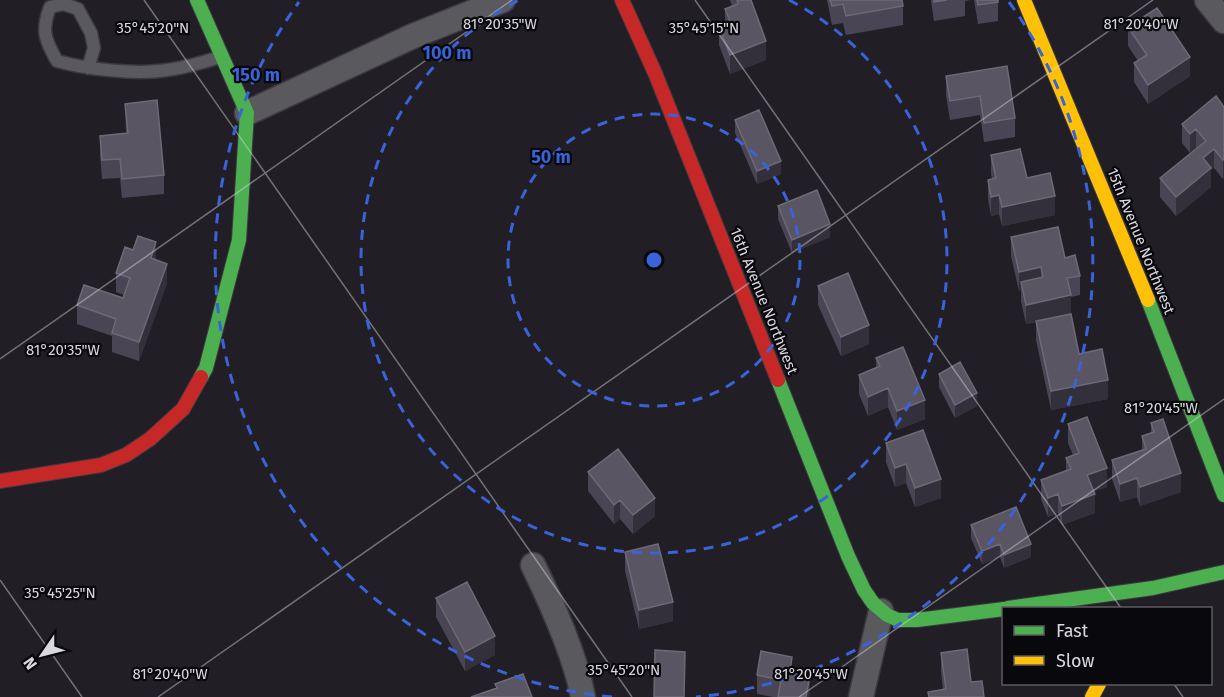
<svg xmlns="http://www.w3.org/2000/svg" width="1224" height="697" font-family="'Fira Sans',sans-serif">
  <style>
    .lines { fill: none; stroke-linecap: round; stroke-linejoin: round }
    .lane-casing { stroke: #3c3a40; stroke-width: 15 }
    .street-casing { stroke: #3c3a40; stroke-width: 27 }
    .fast-casing { stroke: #3c3a40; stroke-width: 16 }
    .slow-casing { stroke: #3c3a40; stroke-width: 16 }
    .jam-casing { stroke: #3c3a40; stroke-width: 16 }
    .lane { stroke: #5a595d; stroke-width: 12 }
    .street { stroke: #5a595d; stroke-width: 24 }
    .fast { stroke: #4caf50; stroke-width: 14 }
    .slow { stroke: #ffc107; stroke-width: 14 }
    .jam { stroke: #c62828; stroke-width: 14 }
    .wall { fill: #4a4554 }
    .shaded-wall { fill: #332f3b }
    .building { fill: #595563; stroke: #6e6977; stroke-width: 1.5 }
    .ticks { fill: none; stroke: #dad8df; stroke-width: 1.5; stroke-opacity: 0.45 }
    .ring { fill: none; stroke: #3963d9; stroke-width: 3; stroke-dasharray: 10 8 }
    .labels { text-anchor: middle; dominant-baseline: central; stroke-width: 4.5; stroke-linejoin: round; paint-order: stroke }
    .street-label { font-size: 15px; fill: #dad8df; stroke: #09080c }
    .ticks-label { font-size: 15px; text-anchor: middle; fill: #dad8df; stroke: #09080c; stroke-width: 4.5; stroke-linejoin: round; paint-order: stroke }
    .centre { fill: #3963d9; stroke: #09080c; stroke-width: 3 }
    .ring-label { font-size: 18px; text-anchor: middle; font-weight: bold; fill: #3963d9; stroke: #09080c; stroke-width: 4.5; stroke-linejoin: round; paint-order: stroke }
  </style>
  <rect width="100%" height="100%" fill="#211f25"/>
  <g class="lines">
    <defs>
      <path id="lane" d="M88 68 94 48 91 33 78 9 64 4 50 7C41 31 45 40 57 61 85 69 137 75 167 70 185 68 203 62 221 57"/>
      <path id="street" d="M1207 0 1224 21
        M247 113 413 36 503 0
        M533 565C552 604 575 654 583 697
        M861 697 881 611"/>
      <path id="fast" d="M197 0 247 113 239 240 206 368 201 377
        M1148 300 1224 495
        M778 380 848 556 864 590 873 603 887 615 898 620H917L1004 609
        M1008 608 1153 588 1224 572"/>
      <path id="slow" d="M1024 0 1148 300
        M1092 697 1099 684"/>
      <path id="jam" d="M622 0 655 73 778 380
        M0 481 101 465 126 455 150 439 183 409 201 377"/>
    </defs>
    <use href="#lane" class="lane-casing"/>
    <use href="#street" class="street-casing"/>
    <use href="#fast" class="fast-casing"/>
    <use href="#slow" class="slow-casing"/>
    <use href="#jam" class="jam-casing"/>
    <use href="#lane" class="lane"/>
    <use href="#street" class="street"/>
    <use href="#fast" class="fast"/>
    <use href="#slow" class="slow"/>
    <use href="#jam" class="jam"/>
  </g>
  <path class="wall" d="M730 0H751L766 60 730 74 719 45V26L725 23V9L732 6Z
    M827 0H902L903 6V25L846 35 843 23 832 25Z
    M931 0H971L965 1V16L934 21Z
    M974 0H998V21L978 24Z
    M1128 27 1190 76 1148 104 1134 82V63L1138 61 1128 46Z
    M1007 66 1015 118V137L984 142 980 115 950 120 946 95V76Z
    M125 104 164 175V194L122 198 120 178 102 179 100 155V136L126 133Z
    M1224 107V178L1223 179 1214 168 1211 170V187L1176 216 1160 197V178L1190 153 1182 143V124Z
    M735 120 781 174 757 184 735 133Z
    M991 155 1027 178 1055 215 1002 226 999 214 991 216 988 199V180L992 179 991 174Z
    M778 206 830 237 792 253 778 219Z
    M1011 237 1065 258 1080 276V295L1071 297V314L1079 354 1108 399 1051 410 1036 340V322L1026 324 1021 301V290L1019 291 1011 256Z
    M156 260 167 283 139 361 112 352V336L77 324V305L123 298 124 295 116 292V273Z
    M818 286 869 344 841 356 818 305Z
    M876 358 925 419 897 430 888 407 868 416 859 394V375L876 368Z
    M939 374 977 406 955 418 939 387Z
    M1151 423 1181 492 1140 506 1137 497 1120 502 1112 479V460L1142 450V436L1151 433Z
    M1068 424 1107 487 1094 491 1095 513 1062 525 1058 513 1048 517 1041 499V480L1066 470V458L1073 455 1068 443Z
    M886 443 941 498 915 507 906 483 895 487 886 462Z
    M588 472 655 516 633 534 620 519 614 524 588 491Z
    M971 525 1031 557 1004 568 1000 557 982 564 971 538Z
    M625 552 673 621 639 629 625 571Z
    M436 598 495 655 465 671 436 617Z
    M941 653 971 682 984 697H928V692L943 690 941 672Z
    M792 672 810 694 809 697H773L757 694V675Z"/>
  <path class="shaded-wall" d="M766 41V60L730 74V55Z
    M1190 57V76L1148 104V85Z
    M1196 129V148L1190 153V134Z
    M1214 149V168L1211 170V187L1176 216V197L1203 158Z
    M1224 159V178L1223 179V160Z
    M781 161V174L757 184V171Z
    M999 195V214L991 216V197Z
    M1055 196V215L1002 226V207Z
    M830 224V237L792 253V240Z
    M156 242V261L151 258Z
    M167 264V283L139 361V342Z
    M1041 267V286L1021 282V290L1019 291V272Z
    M1071 295V314L1026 324V305Z
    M869 325V344L841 356V337Z
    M1108 380V399L1051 410V391Z
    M888 388V407L868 416V397Z
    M977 393V406L955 418V405Z
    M925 400V419L897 430V411Z
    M906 464V483L895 487V468Z
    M1107 468V487L1087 494V475Z
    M1181 473V492L1140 506V487Z
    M1137 478V497L1120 502V484Z
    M941 479V498L915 507V488Z
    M1058 494V513L1048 517V498Z
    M1095 494V513L1062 525V506Z
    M655 498V516L633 534V515Z
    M620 500V519L614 524V505Z
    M1000 544V557L982 564V551Z
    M1031 544V557L1004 568V555Z
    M673 602V621L639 629V610Z
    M495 636V655L465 671V652Z
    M792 657V676L790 671Z
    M810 675V694L809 697H806Z"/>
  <path class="building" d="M737 0H751L766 41 730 55 719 26 730 21 725 9 738 4Z
    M830 0H902L903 6 846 16 843 4 832 6Z
    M934 0H947L934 2Z
    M977 0H998V2L978 5Z
    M1157 8 1190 57 1148 85 1134 63 1147 55 1128 27Z
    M1007 66 1015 118 984 123 980 96 950 101 946 76Z
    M1216 96 1224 107V159L1223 160 1214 149 1203 158 1211 168 1176 197 1160 178 1206 141 1196 129 1190 134 1182 124Z
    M157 100 164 175 122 179 120 159 102 160 100 136 128 133 125 104Z
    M759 110 781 161 757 171 735 120Z
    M1020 149 1027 178 1050 173 1055 196 1002 207 999 195 991 197 988 180 996 178 991 155Z
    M817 190 830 224 792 240 778 206Z
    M1058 227 1065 258 1075 255 1080 276 1067 278 1071 295 1026 305 1021 282 1043 277 1041 267 1019 272 1011 237Z
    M138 236 156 242 151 258 167 264 139 342 112 333 116 319 77 305 84 285 123 298 130 278 116 273 125 247 133 250Z
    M848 273 869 325 841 337 818 286Z
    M1071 314 1079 354 1102 349 1108 380 1051 391 1036 321Z
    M903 347 925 400 897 411 888 388 868 397 859 375 880 366 876 358Z
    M960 362 977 393 955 405 939 374Z
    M1087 417 1107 468 1087 475 1095 494 1062 506 1058 494 1048 498 1041 480 1071 469 1066 458 1079 453 1068 424Z
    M1163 419 1181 473 1140 487 1137 478 1120 484 1112 460 1146 449 1142 436 1154 432 1151 423Z
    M923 430 941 479 915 488 906 464 895 468 886 443Z
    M618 449 655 498 633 515 620 500 614 505 588 472Z
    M1016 507 1031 544 1004 555 1000 544 982 551 971 525Z
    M658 544 673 602 639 610 625 552Z
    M467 582 495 636 465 652 436 598Z
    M967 649 971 682 982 681 984 697H929L928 692 946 689 941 653Z
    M655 650 685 652 684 697H654Z
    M761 651 792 657 790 671 810 675 806 697H778L781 680 757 675Z
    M523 674 532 697H471L497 688 495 684Z"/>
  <path class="ticks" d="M144 0 632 697M695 0 1121 608M0 359 512 0M0 580 82 697M1174 684 1183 697M158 697 1153 0M799 697 1224 399"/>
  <g class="ring">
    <circle cx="654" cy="260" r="146"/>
    <path d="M789 0A293 293 0 1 1 519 0"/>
    <path d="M612 697A439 439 0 0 1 299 2M1009 2A439 439 0 0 1 696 697"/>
  </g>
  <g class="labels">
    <g class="street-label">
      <text transform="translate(1141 241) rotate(68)">15th Avenue Northwest</text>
      <text transform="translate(764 301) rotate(68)">16th Avenue Northwest</text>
    </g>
  </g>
  <g class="ticks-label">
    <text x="500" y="29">81°20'35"W</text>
    <text x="1141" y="29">81°20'40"W</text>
    <text x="153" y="33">35°45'20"N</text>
    <text x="704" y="33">35°45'15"N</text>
    <text x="63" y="355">81°20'35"W</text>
    <text x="1161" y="413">81°20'45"W</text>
    <text x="60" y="598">35°45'25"N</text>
    <text x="624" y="675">35°45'20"N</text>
    <text x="170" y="679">81°20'40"W</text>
    <text x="811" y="679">81°20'45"W</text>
  </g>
  <circle cx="654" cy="260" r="9" class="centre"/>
  <g class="ring-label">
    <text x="447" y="59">100 m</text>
    <text x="256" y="81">150 m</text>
    <text x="551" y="163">50 m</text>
  </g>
  <rect x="1002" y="607" width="210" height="78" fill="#09080c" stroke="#5d5b60" stroke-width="1.5"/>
  <rect x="1014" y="626" width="30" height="9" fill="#4caf50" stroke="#5d5b60" stroke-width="1.5"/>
  <text x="1056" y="637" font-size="18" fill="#dad8df">Fast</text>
  <rect x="1014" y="656" width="30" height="9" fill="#ffc107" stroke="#5d5b60" stroke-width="1.5"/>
  <text x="1056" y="667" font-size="18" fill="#dad8df">Slow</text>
  <g transform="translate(42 655) rotate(235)" stroke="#09080c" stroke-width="4.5" paint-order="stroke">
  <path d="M0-4.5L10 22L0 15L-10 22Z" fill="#dad8df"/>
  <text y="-9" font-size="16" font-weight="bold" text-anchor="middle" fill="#dad8df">N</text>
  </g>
</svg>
